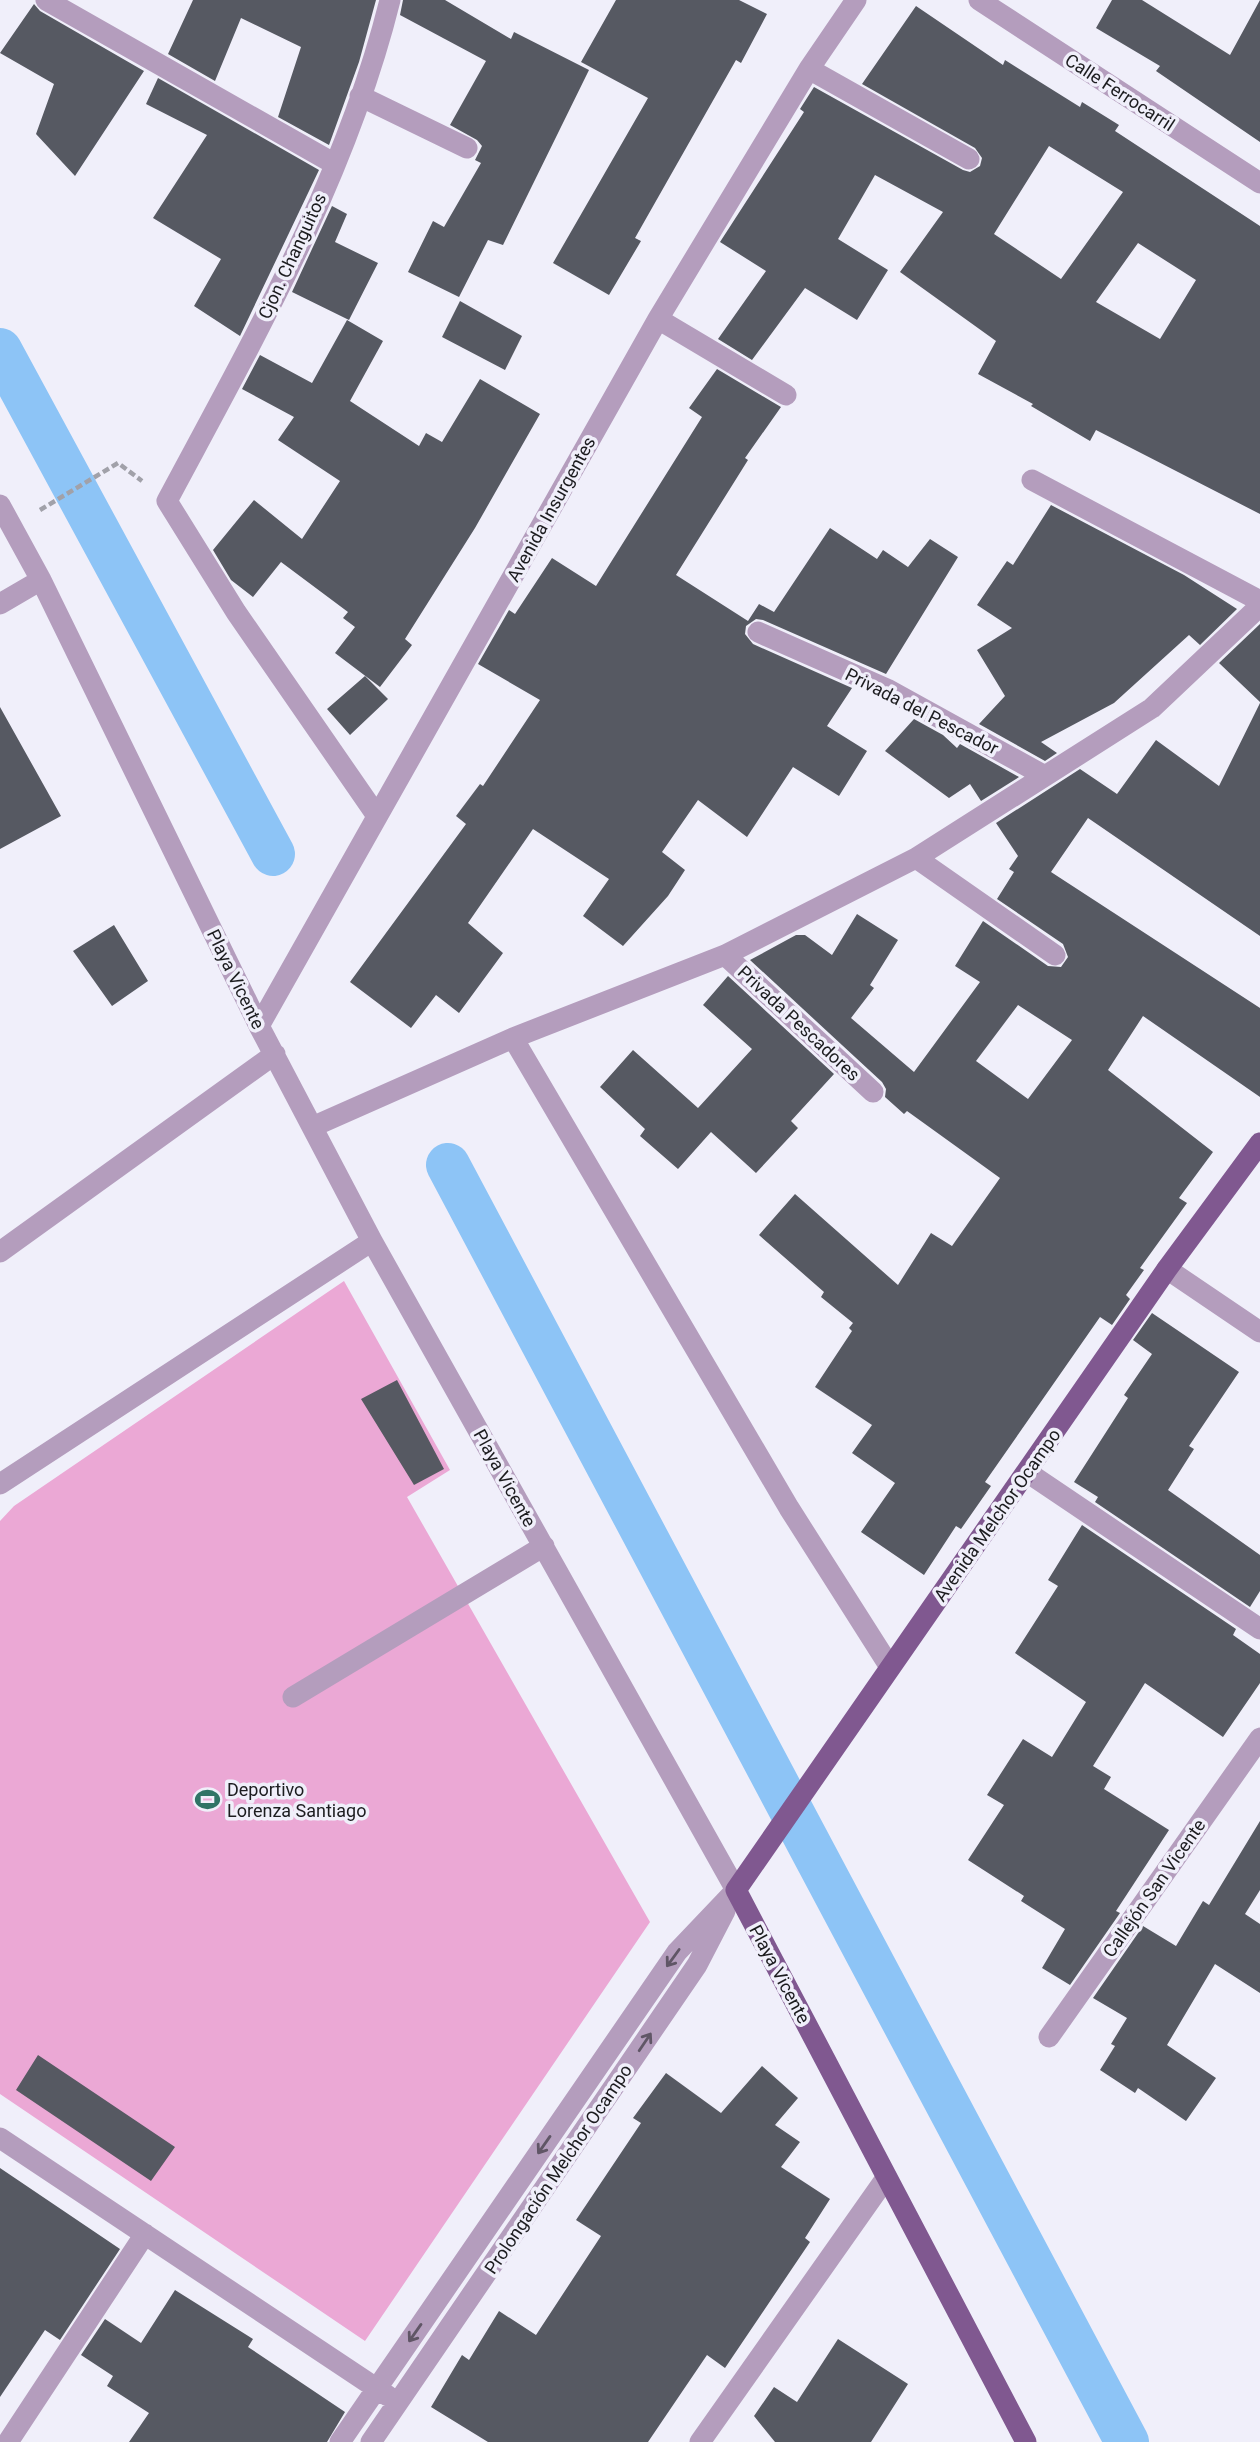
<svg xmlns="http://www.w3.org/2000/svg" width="1260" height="2442" font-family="Roboto,sans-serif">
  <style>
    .green { fill: #eba8d5 }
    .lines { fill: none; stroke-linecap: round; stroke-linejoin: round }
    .canal { stroke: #8dc4f6; stroke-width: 44 }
    .building { fill: #565962; fill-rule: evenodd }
    .path { stroke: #a1a1a9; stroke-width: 4.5; stroke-dasharray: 7 3.5; stroke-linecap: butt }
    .minor { stroke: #b49dbd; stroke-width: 21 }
    .major { stroke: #805890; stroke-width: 21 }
    .oneway { stroke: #605666 }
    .labels { text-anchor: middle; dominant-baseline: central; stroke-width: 7; stroke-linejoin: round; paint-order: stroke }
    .street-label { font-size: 18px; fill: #1c1c1f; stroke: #f0effa }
    .poi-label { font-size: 18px; fill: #1c1c1f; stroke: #f0effa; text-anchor: start }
  </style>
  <rect width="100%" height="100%" fill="#f0effa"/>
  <path class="green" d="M344 1281 450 1470 407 1497 650 1922 365 2341 0 2094V1521L14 1506Z"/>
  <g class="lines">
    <path class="canal" d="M0 350 273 854
      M448 1165 1127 2442"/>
  </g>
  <path class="building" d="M193 0H376L359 62 329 145 278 117 301 47 241 18 215 81 168 54Z
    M403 0H445L511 39 514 32 589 70 503 245 488 240 459 297 408 272 433 221 444 227 481 163 475 160 482 146 477 140 450 125 486 61 400 15Z
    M616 0H739L767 14 741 63 736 60 635 238 641 241 609 295 553 263 648 98 581 62Z
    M1112 0H1142L1230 55 1260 0V142L1156 71 1160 66 1096 28Z
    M34 4 40 11 144 71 75 176 36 134 54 84 0 53Z
    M916 6 1003 65 1005 60 1080 107 1082 102 1119 125 1115 131 1260 226V514L1096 430 1090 441 1031 406 1033 404 978 374 996 341 900 272 943 212 875 175 838 239 888 270 857 320 805 288 752 360 718 339 766 271 720 242 804 112 800 109 814 87 963 170 970 172 980 166 982 158 975 148 862 84ZM1049 146 1123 192 1061 279 994 234ZM1138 243 1196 280 1160 339 1096 302Z
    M158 78 319 170 240 336 194 306 221 259 153 218 207 135 146 104Z
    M332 206 347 214 335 242 378 263 349 320 292 292Z
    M460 301 522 336 505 370 442 337Z
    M347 320 383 341 350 401 419 446 426 433 442 442 480 379 540 414 475 528 405 639 412 645 380 687 335 653 355 627 343 618 348 612 281 562 253 597 231 580 213 550 254 500 302 539 340 481 278 440 294 417 242 389 260 355 312 383Z
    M717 369 781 407 745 458 748 460 676 575 748 621 759 604 774 612 830 528 877 559 883 550 908 567 930 539 958 557 886 674 763 620 756 619 746 626 745 634 753 644 852 688 827 726 867 751 839 796 793 767 747 837 698 800 662 852 685 870 668 896 623 946 583 916 609 879 533 829 468 923 503 953 459 1013 436 995 411 1028 350 982 466 824 456 816 480 784 483 786 540 700 478 664 509 610 515 614 552 558 596 586 702 417 689 408Z
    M1051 505 1184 575 1237 609 1200 645 1189 635 1114 703 1041 742 1057 753 1045 761 979 724 1005 696 977 650 1012 628 977 605 1007 561 1013 565Z
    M1260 624V702L1219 663Z
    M365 676 388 699 350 735 327 709Z
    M1260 703V936L1088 818 1051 872 1260 1008V1097L1143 1016 1108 1070 1213 1152 1179 1198 1187 1203 1140 1268 1144 1270 1126 1295 1130 1299 1112 1325 1100 1317 985 1482 991 1486 961 1529 956 1526 924 1575 861 1532 895 1483 852 1453 872 1425 815 1387 852 1331 849 1328 853 1323 821 1297 824 1292 759 1235 795 1194 898 1285 931 1233 952 1246 1000 1178 907 1111 904 1114 885 1097 886 1089 882 1082 750 960 796 935H805L832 955 857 914 898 940 870 985 874 988 851 1018 914 1072 980 982 955 966 983 921 1048 966 1061 967 1068 957 1063 944 997 899 1014 872 1009 869 1018 856 996 823 1080 769 1117 794 1156 740 1219 786ZM1018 1005 1072 1040 1028 1099 976 1061Z
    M0 707 61 816 0 849Z
    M914 719 943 735 957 748 960 744 1019 777 981 801 970 784 949 798 885 751Z
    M114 925 148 981 112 1006 73 951Z
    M728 976 834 1074 791 1121 798 1128 756 1173 711 1132 678 1169 640 1136 645 1129 600 1087 633 1050 698 1108 752 1049 703 1005Z
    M1152 1313 1239 1372 1189 1446 1194 1449 1168 1490 1260 1555V1591L1250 1607 1095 1502 1098 1497 1074 1482 1128 1398 1124 1395 1152 1354 1133 1340Z
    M397 1380 444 1469 414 1485 361 1399Z
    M1082 1525 1236 1629 1233 1635 1260 1654V1683L1223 1737 1145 1683 1093 1766 1111 1777 1104 1789 1169 1830 1116 1911 1120 1913 1070 1985 1042 1968 1065 1929 1021 1901 1024 1896 968 1860 1004 1805 987 1795 1023 1739 1052 1757 1086 1702 1015 1653 1058 1586 1048 1580Z
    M1260 1821V1890L1245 1914 1260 1924V1993L1215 1964 1167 2045 1216 2078 1186 2121 1138 2088 1135 2093 1100 2070 1115 2046 1111 2044 1127 2018 1093 1998 1143 1926 1176 1946 1203 1901 1209 1905Z
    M38 2055 175 2147 151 2181 16 2090Z
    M762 2066 798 2098 775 2125 800 2142 781 2167 830 2199 805 2238 810 2242 725 2368 707 2355 648 2442H488L431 2407 462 2355 469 2360 499 2311 536 2335 601 2236 576 2220 641 2123 633 2118 666 2073 721 2113Z
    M0 2168 120 2249 60 2340 45 2330 0 2397Z
    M175 2290 253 2339 248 2347 345 2412 327 2442H129L149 2413 107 2386 113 2376 81 2355 105 2319 141 2343Z
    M838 2339 908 2384 871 2442H775L754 2416 774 2387 797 2402Z"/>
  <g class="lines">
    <path class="path" d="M40 510 118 463 142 481"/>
    <path class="minor" d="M46 0 333 163
      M979 0 1260 183
      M809 69 969 159
      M360 96 467 148
      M658 319 786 395
      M1032 480 1260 601
      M0 505 41 580 259 1026 372 1241 736 1890
      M0 604 41 580
      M758 632 887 689 1045 776
      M377 816 236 612 167 501C253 340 346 178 390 0
      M916 858 1055 955
      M725 955 873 1092
      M259 1026 658 319 809 69 856 0
      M513 1038 789 1508 890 1667
      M312 1127 513 1038 725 955 916 858 1152 708 1260 606
      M0 1252 275 1054
      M1167 1269 1260 1332
      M1027 1472 1260 1629
      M0 1484 372 1241
      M293 1697 544 1546
      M1049 2037 1260 1738
      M0 2138 388 2396
      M8 2442 145 2234
      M340 2442 677 1952 736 1890
      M371 2442 697 1965 725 1911
      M700 2442 886 2178"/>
    <path class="major" d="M1026 2442 736 1890 1167 1269 1260 1143"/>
  </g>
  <defs><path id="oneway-shaft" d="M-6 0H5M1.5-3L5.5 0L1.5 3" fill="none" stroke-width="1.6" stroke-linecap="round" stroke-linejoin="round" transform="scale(1.75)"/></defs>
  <g class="oneway">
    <use href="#oneway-shaft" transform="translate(673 1958) rotate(126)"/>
    <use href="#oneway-shaft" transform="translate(645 2042) rotate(-56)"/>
    <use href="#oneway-shaft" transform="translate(544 2145) rotate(125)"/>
    <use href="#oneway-shaft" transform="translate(415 2333) rotate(125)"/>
  </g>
  <defs>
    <symbol id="stadium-bare" viewBox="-9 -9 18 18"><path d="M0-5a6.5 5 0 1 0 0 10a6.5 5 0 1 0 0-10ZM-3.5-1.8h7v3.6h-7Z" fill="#307466" stroke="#f0effa" stroke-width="2.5" paint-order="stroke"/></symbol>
  </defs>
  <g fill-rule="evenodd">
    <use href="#stadium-bare" x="190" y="1782" width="35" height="35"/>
  </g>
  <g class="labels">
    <g class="street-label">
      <text transform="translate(1120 92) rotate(33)">Calle Ferrocarril</text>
      <text transform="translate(292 256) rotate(-65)">Cjon. Changuitos</text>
      <text transform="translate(551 509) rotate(-61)">Avenida Insurgentes</text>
      <text transform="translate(922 711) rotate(27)">Privada del Pescador</text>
      <text transform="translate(236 979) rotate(64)">Playa Vicente</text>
      <text transform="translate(799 1023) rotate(43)">Privada Pescadores</text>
      <text transform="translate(505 1478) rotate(61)">Playa Vicente</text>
      <text transform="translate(997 1515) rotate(-55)">Avenida Melchor Ocampo</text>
      <text transform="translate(1154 1888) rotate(-55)">Callejón San Vicente</text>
      <text transform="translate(780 1974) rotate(62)">Playa Vicente</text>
      <text transform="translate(558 2169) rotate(-56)">Prolongación Melchor Ocampo</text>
    </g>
    <g class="poi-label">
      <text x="227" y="1789">Deportivo<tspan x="227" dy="21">Lorenza Santiago</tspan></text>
    </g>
  </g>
</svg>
